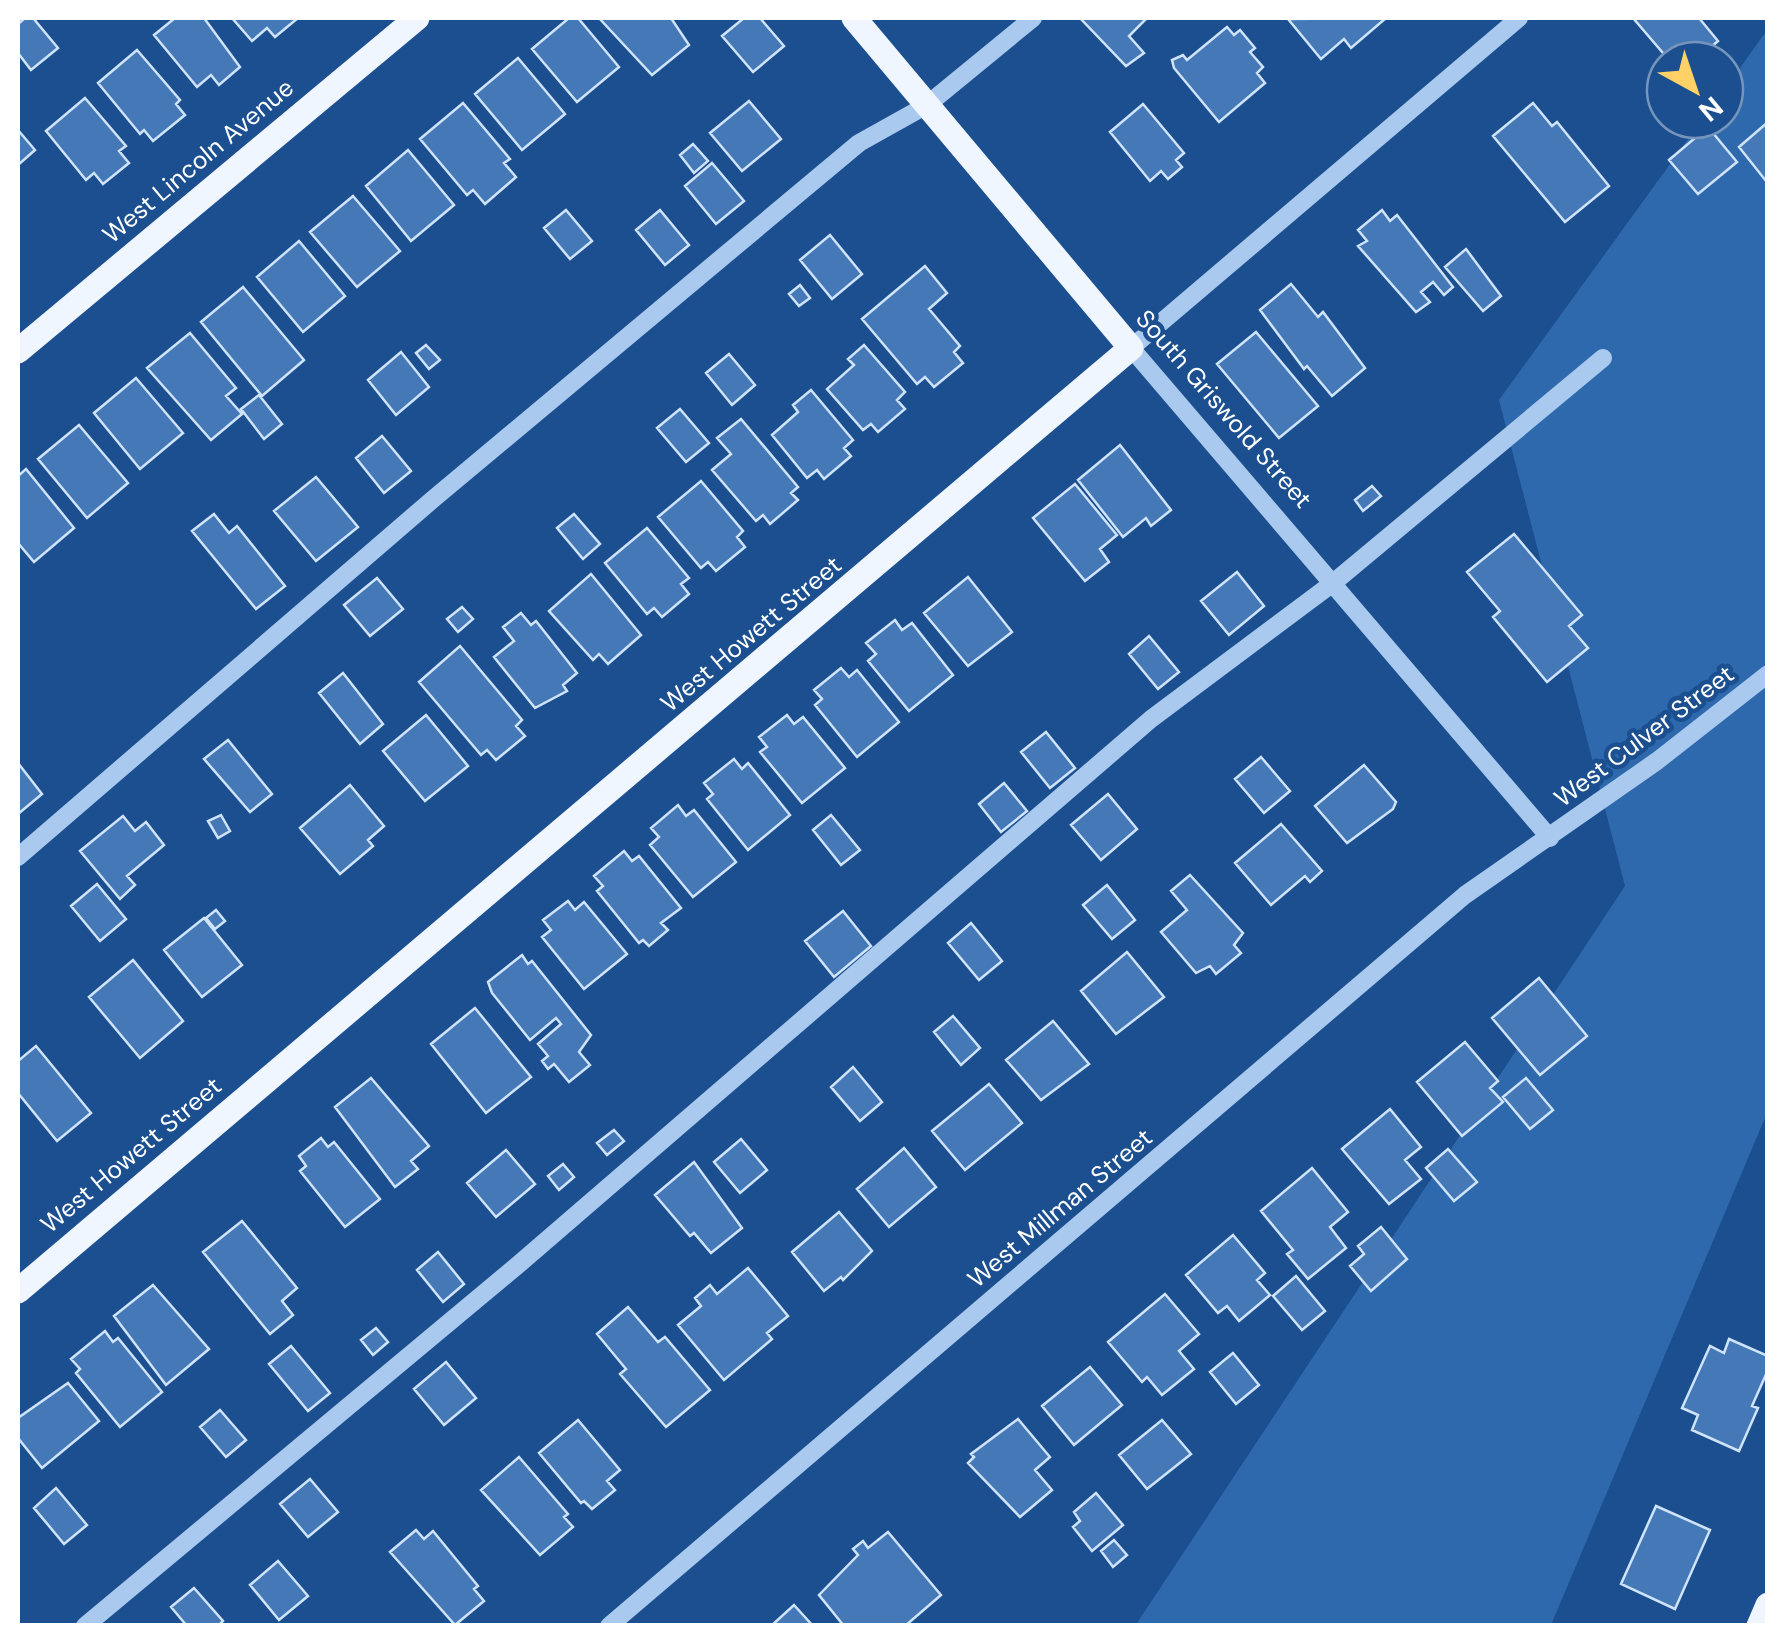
<svg xmlns="http://www.w3.org/2000/svg" width="1785" height="1643" font-family="'DM Sans',sans-serif">
  <style>
    .green { fill: #2e69ad }
    .building { fill: #4478b7; stroke: #cfe3fa; stroke-width: 2.5 }
    .lines { fill: none; stroke-linecap: round; stroke-linejoin: round }
    .minor { stroke: #a9c9ee; stroke-width: 18 }
    .major { stroke: #f0f6ff; stroke-width: 25 }
    .labels { text-anchor: middle; dominant-baseline: central; stroke-width: 9; stroke-linejoin: round; paint-order: stroke }
    .street-label { font-size: 25px; fill: #fff; stroke: #1b4f8f }
  </style>
  <rect width="100%" height="100%" fill="#1b4f8f"/>
  <path class="green" d="M1767 30V1113L1551 1625 1135 1626 1625 886 1499 400 1702 120H1725V89Z"/>
  <path class="building" d="M25 18H33L58 48 31 70 18 53V24Z
    M175 18H204L240 67 219 85 211 75 197 87 154 35Z
    M232 18H298L275 37 267 28 252 41Z
    M569 18H578L619 67 577 102 532 49Z
    M599 18H671L689 45 652 75Z
    M744 18H760L784 46 753 72 722 36Z
    M1080 18H1147L1129 36 1144 53 1126 66Z
    M1386 18 1351 48 1344 39 1321 59 1288 19Z
    M1633 18H1699L1718 41 1696 60H1669Z
    M1227 27 1234 35 1240 30 1255 48 1250 52 1263 67 1257 73 1265 83 1219 122 1174 68 1172 60 1183 55 1187 60Z
    M137 50 180 100 176 104 185 115 153 141 144 130 140 134 98 83Z
    M518 58 565 114 522 150 475 94Z
    M85 98 126 146 119 151 129 163 103 184 94 173 86 180 46 131Z
    M749 101 781 139 742 171 710 133Z
    M463 103 510 159 504 163 516 177 485 204 473 190 467 195 420 139Z
    M1533 103 1552 126 1557 122 1609 186 1565 222 1493 136Z
    M1143 104 1184 153 1176 160 1182 167 1168 179 1161 171 1150 181 1110 132Z
    M1768 122V180L1766 181 1739 147Z
    M1708 127 1737 162 1698 194 1669 160Z
    M18 130 35 150 18 165Z
    M693 144 708 161 694 173 680 155Z
    M408 150 454 205 411 241 366 186Z
    M712 163 744 201 716 224 685 186Z
    M353 196 400 251 357 287 310 232Z
    M566 210 592 241 570 259 544 228Z
    M660 210 689 245 665 265 636 230Z
    M1382 210 1390 221 1397 215 1453 287 1444 295 1433 282 1421 292 1430 302 1416 312 1358 246 1367 241 1358 230Z
    M830 235 862 274 832 299 800 260Z
    M299 241 345 296 303 332 257 277Z
    M1466 249 1501 296 1483 311 1445 267Z
    M925 266 947 293 929 309 960 346 954 352 963 363 934 387 925 377 917 384 862 319Z
    M1291 284 1318 317 1323 312 1365 368 1332 396 1307 366 1304 369 1260 310Z
    M800 285 810 298 799 306 789 294Z
    M243 287 304 360 262 396 201 322Z
    M1256 332 1318 406 1279 438 1217 364Z
    M190 333 236 388 226 396 242 414 211 440 147 368Z
    M426 345 440 360 429 369 416 353Z
    M864 345 905 392 897 400 905 409 878 432 871 424 863 430 827 389 854 365 848 359Z
    M401 352 429 387 396 415 368 380Z
    M729 354 755 385 732 405 706 373Z
    M136 378 183 433 140 469 94 413Z
    M811 390 853 440 844 448 851 456 824 479 817 470 807 478 772 435 798 412 793 405Z
    M259 395 282 424 264 439 241 409Z
    M680 409 709 443 686 462 657 428Z
    M741 419 798 487 791 493 798 500 770 524 763 515 756 521 712 470 731 454 717 438Z
    M79 425 128 483 87 518 38 459Z
    M382 436 411 471 384 493 356 458Z
    M1120 445 1171 510 1151 526 1146 518 1123 537 1078 480Z
    M26 469 74 528 34 562 18 543V476Z
    M316 477 358 527 316 561 274 511Z
    M701 481 743 531 737 537 745 547 716 571 708 562 701 568 658 517Z
    M1075 484 1117 535 1100 549 1109 562 1085 581 1033 518Z
    M1372 486 1381 496 1363 511 1355 500Z
    M214 514 229 533 237 526 285 586 256 609 192 531Z
    M574 514 600 544 583 559 557 528Z
    M647 528 689 578 681 584 689 594 662 617 654 608 647 614 605 563Z
    M1514 534 1582 615 1569 626 1588 648 1547 682 1493 617 1500 611 1467 572Z
    M1237 572 1264 606 1229 635 1201 601Z
    M591 574 641 635 608 664 599 654 593 660 549 611Z
    M968 577 1012 632 968 666 924 613Z
    M377 578 403 609 370 636 344 605Z
    M462 607 473 619 458 632 447 619Z
    M521 613 531 625 536 621 577 673 563 685 567 691 535 708 494 657 514 641 503 627Z
    M895 620 902 630 912 623 953 675 909 711 868 661 876 654 866 643Z
    M1149 636 1179 672 1158 689 1129 654Z
    M460 646 522 720 516 726 525 736 496 760 487 750 481 755 419 682Z
    M841 668 849 677 857 670 899 722 857 757 815 705 822 699 814 690Z
    M343 673 383 724 360 744 319 693Z
    M426 715 468 766 425 801 383 751Z
    M787 715 794 724 803 717 845 768 802 803 760 752 767 747 759 737Z
    M1046 732 1075 768 1050 788 1021 752Z
    M228 740 272 794 250 812 204 759Z
    M1261 757 1290 791 1264 813 1235 779Z
    M734 759 742 769 748 763 790 815 748 850 707 799 713 794 704 783Z
    M18 763 42 794 18 814Z
    M1364 765 1396 802 1393 809 1347 843 1315 806Z
    M1004 783 1027 811 1001 832 979 804Z
    M350 785 384 826 368 840 373 846 340 874 300 828Z
    M1108 794 1137 829 1101 860 1071 825Z
    M678 805 686 816 694 810 736 862 693 897 650 845 659 837 651 828Z
    M221 815 230 831 218 838 208 821Z
    M831 815 860 850 841 865 813 830Z
    M123 816 135 831 146 822 164 845 127 876 135 885 120 899 80 851Z
    M1281 824 1322 871 1310 882 1305 876 1271 905 1235 863Z
    M624 851 632 861 639 856 681 908 661 923 668 930 649 946 643 940 639 943 597 891 603 886 594 876Z
    M1190 875 1243 933 1234 945 1241 953 1216 974 1210 966 1196 973 1161 932 1187 910 1171 891Z
    M97 884 126 919 100 941 71 906Z
    M1107 885 1135 920 1112 939 1083 905Z
    M568 901 575 910 584 902 627 954 584 989 542 937 551 930 543 920Z
    M216 910 225 921 215 929 206 918Z
    M843 911 871 946 834 977 805 941Z
    M204 918 242 965 202 997 164 950Z
    M971 923 1002 961 979 980 948 943Z
    M1127 952 1164 997 1116 1034 1081 991Z
    M522 955 528 964 532 961 591 1035 579 1052 590 1065 569 1082 554 1064 548 1069 542 1061 548 1056 538 1044 561 1024 556 1018 530 1040 492 993 488 982Z
    M133 960 183 1021 140 1058 89 997Z
    M1539 978 1587 1036 1540 1075 1492 1018Z
    M475 1008 531 1077 486 1113 431 1044Z
    M953 1016 980 1048 961 1065 934 1032Z
    M1053 1021 1089 1064 1041 1100 1006 1060Z
    M1465 1042 1498 1081 1490 1088 1503 1102 1462 1136 1417 1082Z
    M36 1046 91 1113 57 1141 18 1093V1061Z
    M853 1067 882 1102 860 1121 831 1087Z
    M371 1078 429 1146 411 1161 418 1169 395 1187 335 1107Z
    M1526 1078 1553 1110 1530 1129 1503 1097Z
    M989 1084 1022 1123 965 1170 932 1131Z
    M1390 1109 1421 1147 1405 1160 1421 1179 1389 1204 1342 1149Z
    M614 1130 624 1141 607 1155 597 1143Z
    M321 1138 328 1147 334 1142 380 1199 345 1227 300 1171 306 1166 299 1156Z
    M741 1139 767 1170 740 1193 714 1162Z
    M904 1148 936 1187 889 1227 857 1189Z
    M1448 1149 1477 1182 1454 1201 1426 1168Z
    M506 1150 535 1184 496 1217 467 1183Z
    M694 1162 742 1228 711 1253 694 1233 690 1236 655 1195Z
    M563 1164 574 1177 559 1190 548 1176Z
    M1312 1168 1348 1212 1330 1227 1346 1248 1308 1279 1287 1254 1293 1250 1261 1211Z
    M839 1212 872 1251 843 1280 841 1277 824 1291 792 1252Z
    M242 1221 297 1288 282 1301 293 1315 270 1334 203 1252Z
    M1381 1227 1407 1259 1371 1291 1350 1266 1364 1254 1358 1246Z
    M1233 1235 1265 1273 1257 1280 1270 1295 1239 1321 1227 1306 1218 1313 1186 1275Z
    M438 1252 464 1284 443 1302 417 1270Z
    M748 1268 788 1316 767 1333 772 1339 724 1380 678 1325 701 1306 695 1298 710 1285 717 1294Z
    M1296 1276 1325 1311 1302 1330 1273 1296Z
    M153 1285 209 1349 166 1385 114 1316Z
    M1165 1294 1199 1334 1179 1351 1194 1369 1162 1395 1147 1377 1142 1382 1108 1342Z
    M628 1307 658 1342 665 1337 710 1390 666 1427 620 1374 626 1369 597 1334Z
    M376 1328 388 1342 373 1355 361 1340Z
    M105 1331 113 1342 118 1338 162 1392 120 1427 76 1373 80 1369 71 1359Z
    M1729 1339 1768 1356V1370L1752 1406 1758 1408 1739 1451 1692 1430 1698 1415 1682 1408 1710 1346 1724 1353Z
    M291 1346 330 1393 308 1411 269 1364Z
    M1233 1353 1259 1385 1236 1404 1210 1372Z
    M446 1362 476 1398 444 1425 414 1389Z
    M1090 1367 1122 1405 1074 1445 1042 1406Z
    M68 1383 99 1421 42 1468 18 1438V1418Z
    M220 1410 246 1440 226 1457 200 1427Z
    M1018 1419 1050 1457 1035 1470 1052 1490 1020 1517 968 1463 974 1457 971 1454Z
    M578 1420 620 1470 607 1481 615 1490 592 1509 584 1501 581 1503 539 1453Z
    M1162 1420 1191 1454 1147 1489 1119 1455Z
    M519 1457 568 1514 564 1517 573 1527 540 1555 481 1490Z
    M310 1479 338 1512 308 1537 280 1504Z
    M56 1488 87 1525 64 1544 34 1508Z
    M1096 1493 1123 1525 1092 1551 1073 1527 1080 1521 1074 1512Z
    M1656 1506 1710 1530 1675 1609 1621 1584Z
    M416 1530 424 1539 433 1531 478 1586 474 1589 484 1601 455 1625 390 1552Z
    M888 1532 941 1595 905 1626H844L819 1595 858 1555 853 1549 863 1541 868 1548Z
    M1114 1540 1127 1555 1113 1567 1101 1551Z
    M278 1561 308 1596 279 1620 250 1585Z
    M194 1588 223 1621 218 1626H187L171 1607Z
    M794 1605 813 1626H771Z"/>
  <g class="lines">
    <path class="minor" d="M1519 18 1131 348 1550 838
      M18 857 432 500 859 143 927 105 1033 18
      M85 1626 519 1264 1151 719 1333 583 1603 358
      M609 1626 1465 895 1657 761 1768 674"/>
    <path class="major" d="M18 351 417 18
      M18 1291 1131 348 854 18
      M1759 1626 1768 1605"/>
  </g>
  <g class="labels">
    <g class="street-label">
      <text transform="translate(198 161) rotate(-40)">West Lincoln Avenue</text>
      <text transform="translate(1224 409) rotate(49)">South Griswold Street</text>
      <text transform="translate(751 634) rotate(-40)">West Howett Street</text>
      <text transform="translate(1644 736) rotate(-37)">West Culver Street</text>
      <text transform="translate(131 1155) rotate(-40)">West Howett Street</text>
      <text transform="translate(1060 1208) rotate(-40)">West Millman Street</text>
    </g>
  </g>
  <rect width="1785" height="1643" fill="none" stroke="#ffffff" stroke-width="40"/>
  <g transform="translate(1695 90) rotate(140)"><circle r="48" fill="#1b4f8f" stroke="#7695bc" stroke-width="2.5"/>
  <path d="M0-8L18 38L0 25L-18 38Z" fill="#ffd166"/>
  <text y="-15" font-size="28" font-weight="bold" text-anchor="middle" fill="#ffffff">N</text>
  </g>
</svg>
